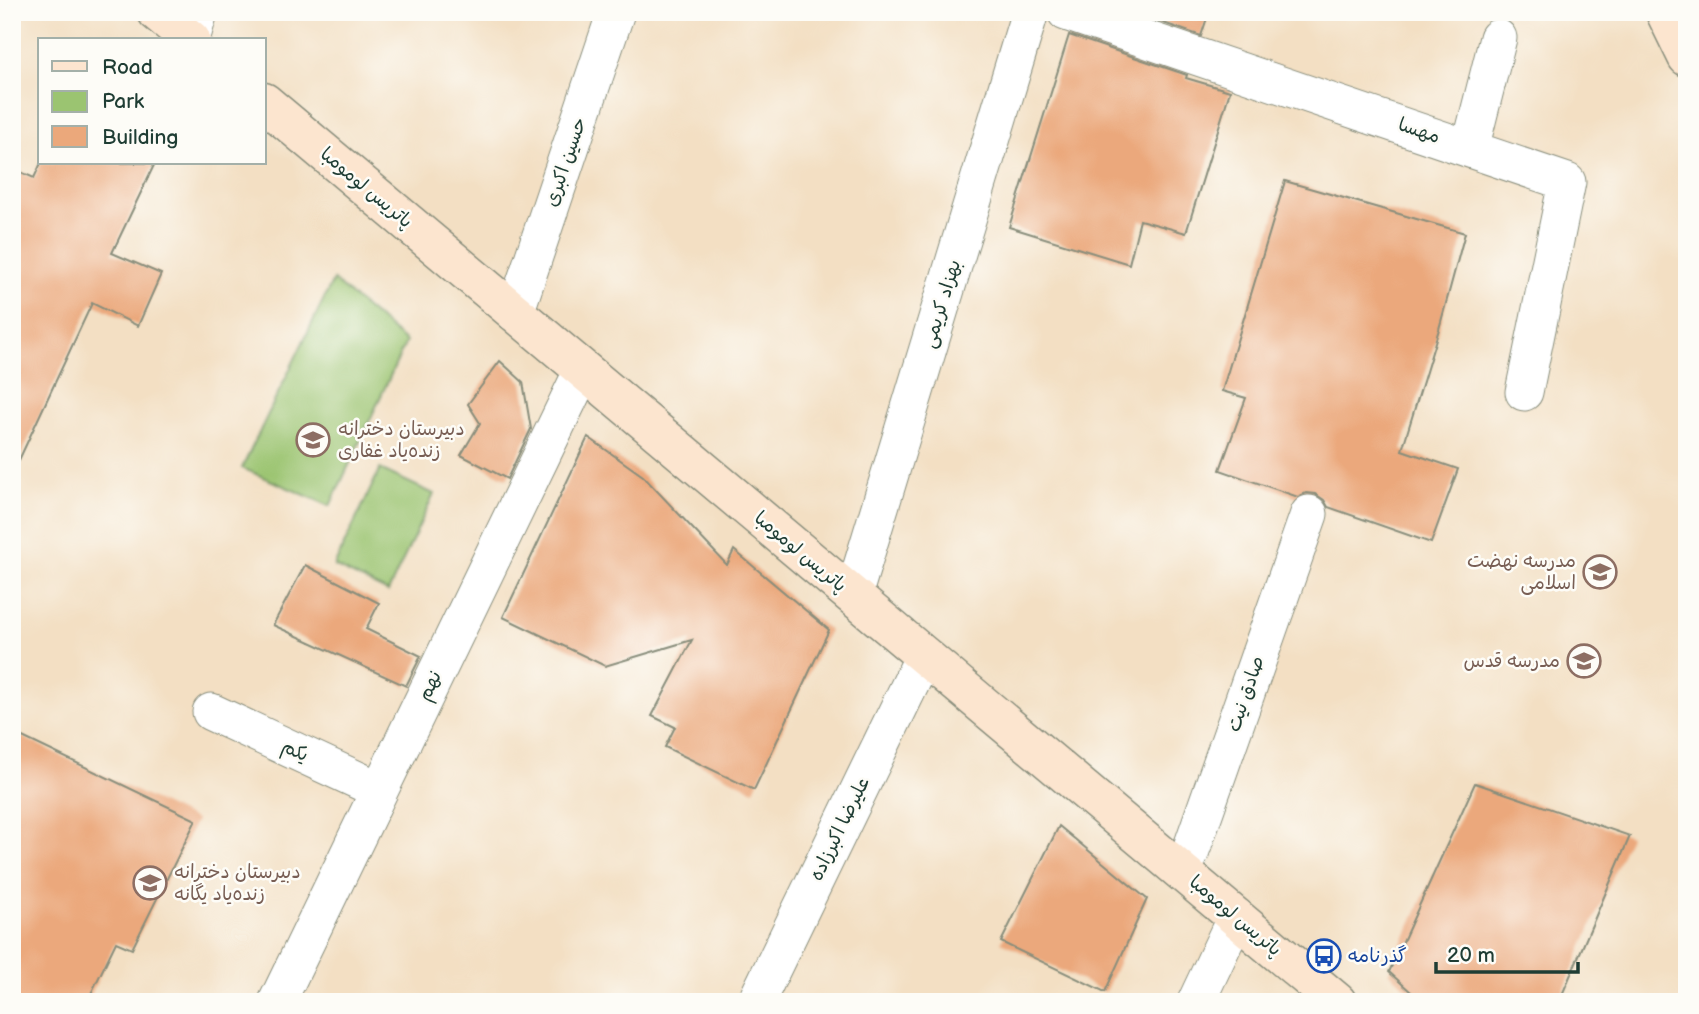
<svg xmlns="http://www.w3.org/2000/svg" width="1699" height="1014" font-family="'Balsamiq Sans','Playpen Sans Arabic',sans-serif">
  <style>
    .green { fill: #9bc471; stroke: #5d8052; stroke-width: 2 }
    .building { fill: #eba87b }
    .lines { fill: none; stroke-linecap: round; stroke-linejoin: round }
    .street-casing { stroke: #898e7c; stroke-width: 39 }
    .secondary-casing { stroke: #898e7c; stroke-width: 41 }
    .street { stroke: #fff; stroke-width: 37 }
    .secondary { stroke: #fce5cf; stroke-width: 38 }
    .labels { text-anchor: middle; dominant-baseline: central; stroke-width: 5; stroke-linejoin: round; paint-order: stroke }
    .street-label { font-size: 19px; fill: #1f3d34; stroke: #fdfcf7 }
    .education-label { font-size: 19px; fill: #785e54; stroke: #fdfcf7; text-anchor: start }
    .transit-label { font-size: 19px; fill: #164399; stroke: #fdfcf7; text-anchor: start }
  </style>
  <rect width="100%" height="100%" fill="#fdfcf7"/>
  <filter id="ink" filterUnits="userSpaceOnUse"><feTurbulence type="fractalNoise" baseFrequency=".0143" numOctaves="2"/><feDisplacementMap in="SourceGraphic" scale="14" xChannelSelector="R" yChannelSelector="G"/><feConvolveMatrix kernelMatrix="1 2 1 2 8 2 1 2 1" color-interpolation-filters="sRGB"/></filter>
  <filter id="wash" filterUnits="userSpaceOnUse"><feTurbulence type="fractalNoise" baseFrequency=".00686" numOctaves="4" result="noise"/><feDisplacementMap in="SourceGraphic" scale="28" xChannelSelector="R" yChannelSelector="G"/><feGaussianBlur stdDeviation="1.57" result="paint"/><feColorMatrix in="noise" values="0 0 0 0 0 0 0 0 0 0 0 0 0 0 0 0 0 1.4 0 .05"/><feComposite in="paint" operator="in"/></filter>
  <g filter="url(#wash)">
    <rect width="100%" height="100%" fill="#f3dfc3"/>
    <path class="green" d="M333 280 406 342 330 506 242 468Z
      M380 469 434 494 388 592 334 566Z"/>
    <g id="blocks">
      <path class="building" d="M1132 12H1209L1201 36Z
        M1069 35 1187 75 1186 78 1230 91 1186 233 1140 220 1129 264 1009 227Z
        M41 163H155L112 253 161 274 138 326 92 303 12 475V168L34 178Z
        M1285 181 1465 233 1439 329 1402 450 1458 469 1431 543 1328 507 1324 500 1315 494 1306 493 1298 497 1220 470 1246 398 1222 391Z
        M500 361 523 382 531 429 507 479 461 455 480 423 468 404Z
        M588 437 643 476 727 565 734 550 829 630 754 790 665 747 675 727 652 716 692 640 605 666 503 617Z
        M305 565 379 603 366 629 421 656 406 686 273 625Z
        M12 732 196 820 132 949 116 942 87 1002H12Z
        M1475 783 1630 836 1559 1002H1422L1389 972Z
        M1059 826 1147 899 1105 992 1001 942Z"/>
    </g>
  </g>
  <g filter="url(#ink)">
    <use href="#blocks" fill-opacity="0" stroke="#898e7c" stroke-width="2"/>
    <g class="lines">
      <defs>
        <path id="street" d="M1066 12 1567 182 1524 392
          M191 40 199 12
          M1470 149 1498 38
          M515 313 616 12
          M853 596 1030 12
          M211 712 379 790
          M1183 873 1309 514
          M277 1002 583 370
          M756 1002 924 656
          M1196 1002 1236 917"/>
        <path id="secondary" d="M157 12 191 40
          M1665 12 1687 57
          M264 102 1337 1002"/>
      </defs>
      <use href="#street" class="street-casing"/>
      <use href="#secondary" class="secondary-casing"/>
      <use href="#street" class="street"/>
      <use href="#secondary" class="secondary"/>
    </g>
  </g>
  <defs>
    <symbol id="school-ring" viewBox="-11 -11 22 22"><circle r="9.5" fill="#fdfcf7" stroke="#8d6e63" stroke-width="1.5"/><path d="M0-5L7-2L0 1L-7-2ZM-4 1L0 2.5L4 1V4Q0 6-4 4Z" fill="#8d6e63"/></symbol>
    <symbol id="bus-ring" viewBox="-11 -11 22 22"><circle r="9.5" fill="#fdfcf7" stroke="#1a4fb4" stroke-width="1.5"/><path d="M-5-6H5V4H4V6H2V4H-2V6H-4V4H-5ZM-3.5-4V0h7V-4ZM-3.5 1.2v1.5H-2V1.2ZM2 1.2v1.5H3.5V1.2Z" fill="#1a4fb4"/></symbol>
  </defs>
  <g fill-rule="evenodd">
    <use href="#school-ring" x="294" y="421" width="38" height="38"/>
    <use href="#school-ring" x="1581" y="553" width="38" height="38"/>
    <use href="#school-ring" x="1565" y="642" width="38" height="38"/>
    <use href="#school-ring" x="131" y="864" width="38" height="38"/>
    <use href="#bus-ring" x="1305" y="937" width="38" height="38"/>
  </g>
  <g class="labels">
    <g class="street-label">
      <text transform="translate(1419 131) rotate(19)">مهسا</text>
      <text transform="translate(566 162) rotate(-71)">حسین اکبری</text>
      <text transform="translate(366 188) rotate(40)">پاتریس لومومبا</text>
      <text transform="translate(942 304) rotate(-73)">بهزاد کریمی</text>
      <text transform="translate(800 552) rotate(40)">پاتریس لومومبا</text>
      <text transform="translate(430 686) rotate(-64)">نهم</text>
      <text transform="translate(1246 694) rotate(-71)">صادق نیت</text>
      <text transform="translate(295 751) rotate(25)">یکم</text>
      <text transform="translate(840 829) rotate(-64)">علیرضا اکبرزاده</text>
      <text transform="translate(1235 916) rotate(40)">پاتریس لومومبا</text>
    </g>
    <g class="education-label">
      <text x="338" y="429">دبیرستان دخترانه<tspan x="338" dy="22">زنده‌یاد غفاری</tspan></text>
      <text x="1576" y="561" text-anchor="end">مدرسه نهضت<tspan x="1576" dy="22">اسلامی</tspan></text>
      <text x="1560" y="661" text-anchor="end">مدرسه قدس</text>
      <text x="174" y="872">دبیرستان دخترانه<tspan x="174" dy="22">زنده‌یاد یگانه</tspan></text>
    </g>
    <g class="transit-label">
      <text x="1348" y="956">گذرنامه</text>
    </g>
  </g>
  <rect width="1699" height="1014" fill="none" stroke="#fdfcf7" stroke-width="42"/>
  <rect x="38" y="38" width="228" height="126" fill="#fdfcf7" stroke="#a4b0a9" stroke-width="2"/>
  <rect x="52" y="61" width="35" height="10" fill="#fce5cf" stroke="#a4b0a9" stroke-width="2"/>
  <text x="102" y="74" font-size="21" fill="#1f3d34">Road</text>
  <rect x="52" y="91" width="35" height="21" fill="#9bc471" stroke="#a4b0a9" stroke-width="2"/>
  <text x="102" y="108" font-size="21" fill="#1f3d34">Park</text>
  <rect x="52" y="126" width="35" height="21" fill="#eba87b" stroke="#a4b0a9" stroke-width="2"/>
  <text x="102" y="144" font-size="21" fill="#1f3d34">Building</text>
  <path d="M1436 962v10h142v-10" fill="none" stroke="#1f3d34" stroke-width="3.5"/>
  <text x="1447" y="962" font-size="21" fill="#1f3d34" stroke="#fdfcf7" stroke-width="5" paint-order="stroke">20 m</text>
</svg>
